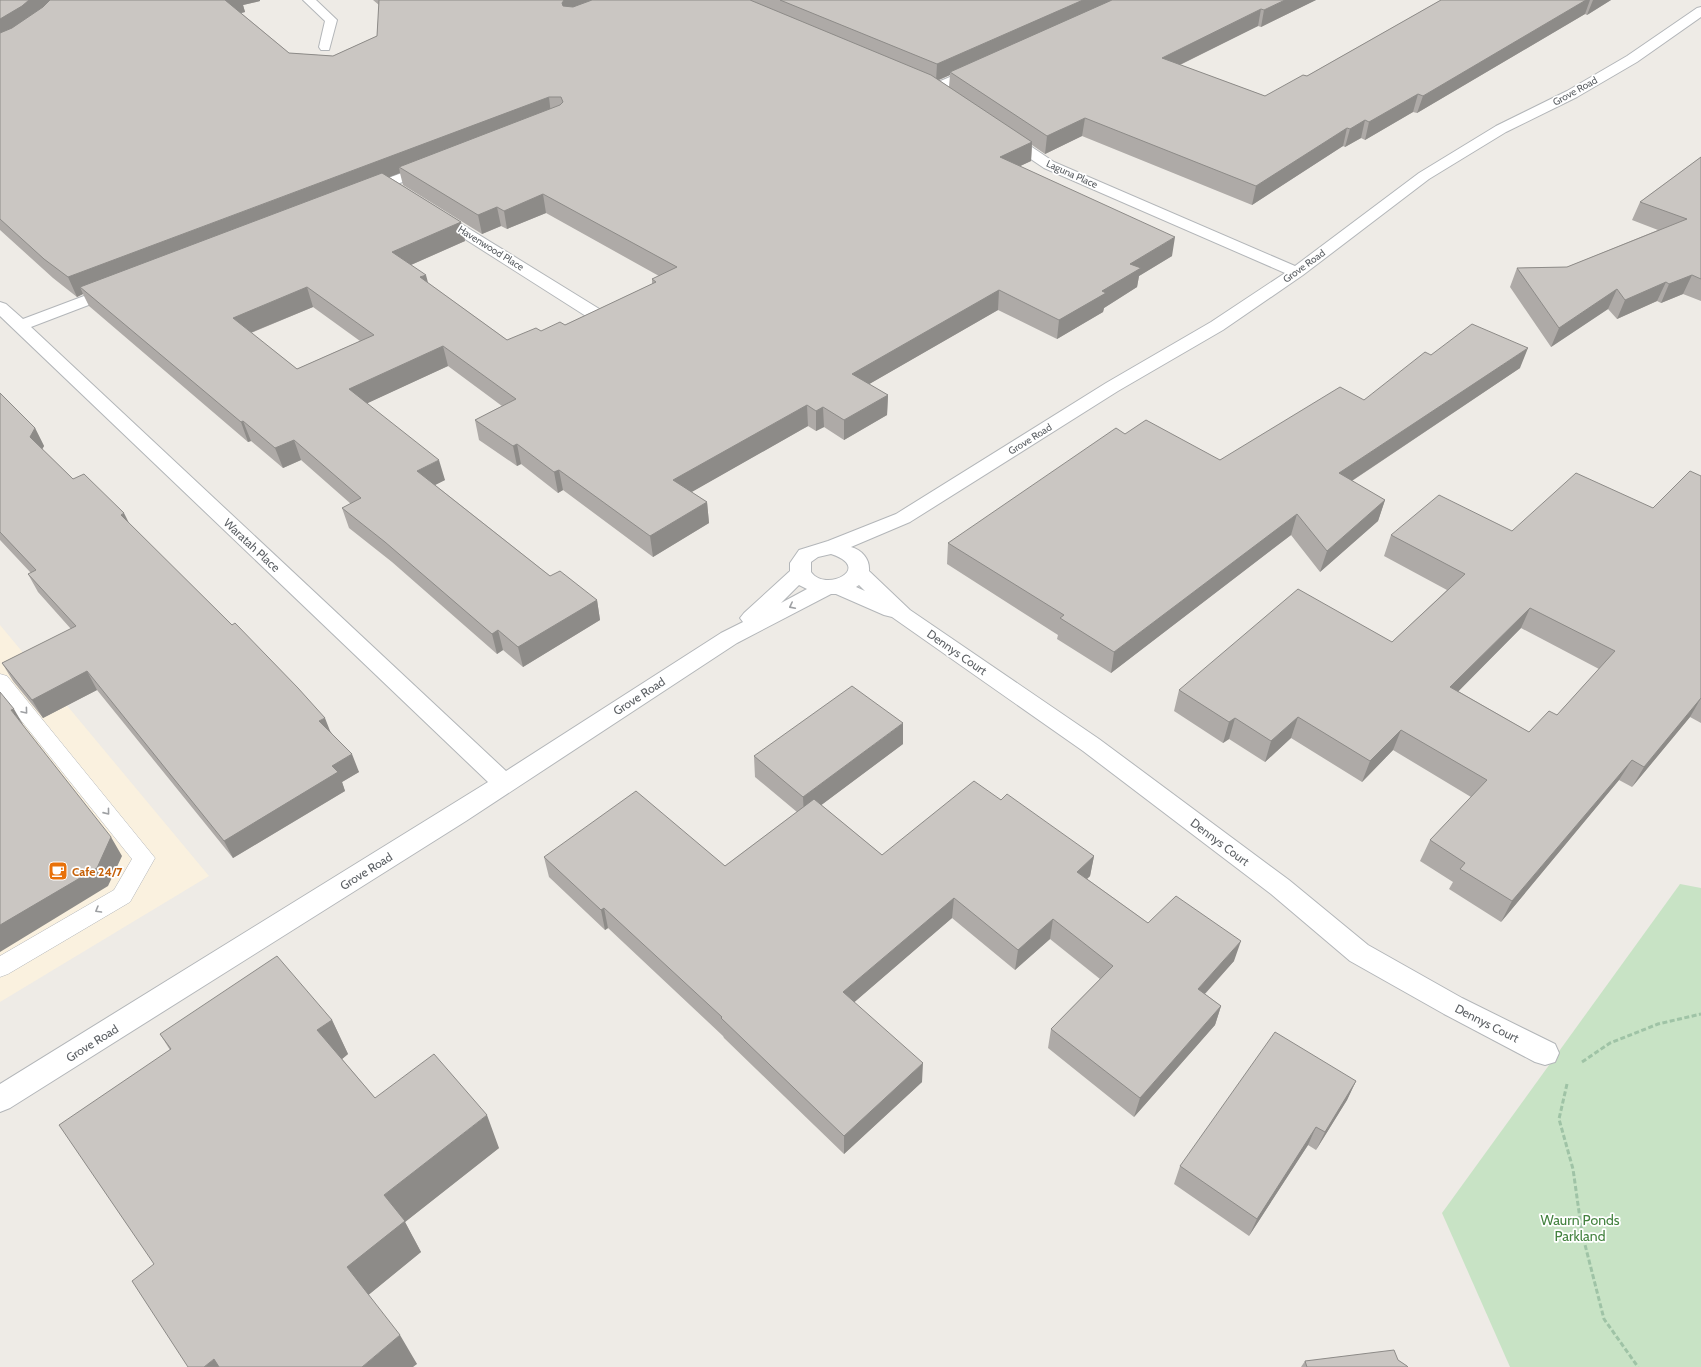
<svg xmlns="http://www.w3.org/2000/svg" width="1701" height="1367" font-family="Cabin,sans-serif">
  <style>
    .commercial { fill: #faf1df }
    .green { fill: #c8e3c5 }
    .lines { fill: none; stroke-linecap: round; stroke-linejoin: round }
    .service-casing { stroke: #b3b6b9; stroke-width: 1 }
    .minor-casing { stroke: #b3b6b9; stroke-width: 2 }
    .path { stroke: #9fc3a6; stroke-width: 3; stroke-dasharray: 5 2.5; stroke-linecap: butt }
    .service { fill: #fff; fill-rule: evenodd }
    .minor { fill: #fff; fill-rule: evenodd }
    .wall { fill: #aeaaa7; fill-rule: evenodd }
    .shaded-wall { fill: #8d8b88 }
    .building { fill: #cac6c2; stroke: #8d8b88; fill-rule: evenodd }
    .oneway { stroke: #9ea0a3 }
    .labels { text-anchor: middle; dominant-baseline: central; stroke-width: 3.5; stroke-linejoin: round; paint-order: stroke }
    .far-street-label { font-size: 10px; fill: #5d6165; stroke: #fff }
    .street-label { font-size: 12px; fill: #5d6165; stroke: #fff }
    .food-label { font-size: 12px; font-weight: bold; fill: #c56008; stroke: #fff; text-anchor: start }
    .near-park-label { font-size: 14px; fill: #43823f; stroke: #fff }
  </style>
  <rect width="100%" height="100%" fill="#eeebe6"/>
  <path class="commercial" d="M0 625 209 876 0 1002Z"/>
  <path class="green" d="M1680 884 1701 888V1367H1510L1442 1213Z"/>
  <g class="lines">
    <defs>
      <path id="service" d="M0 674 7 676 155 858 130 902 8 974 0 977V956L114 890 132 859 0 694Z"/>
      <path id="minor" d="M303 0H316L337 20 329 50H321L319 47 325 21Z
        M1701 7V17L1637 62 1577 97 1506 132 1429 179 1303 275 1223 330 1118 391 910 522 851 547C862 550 870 559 869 571L910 610 1099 739 1289 880 1368 945 1462 998 1555 1044 1559 1053 1555 1062 1545 1065 1535 1062 1444 1014 1350 961 1271 894 1083 751 892 617 884 615 836 594H831L737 643 466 821 10 1108 0 1112V1084L488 782 0 316V302L6 304 23 319 108 287 114 285 120 287 122 290 120 293 31 327 506 771 721 633 743 622 740 618 744 613 790 571V563L799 550 828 541 896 514 1106 383 1211 322 1285 273 1044 168 1001 139 999 136 1001 133H1011L1054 162 1295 266 1419 173 1496 126 1567 91 1627 56 1697 8ZM831 554C874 568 826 593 811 572V562L818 557ZM799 585 807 589 781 603ZM859 585 865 591 856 587Z
        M976 66 983 70 981 73 941 91H931L929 88 931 85Z
        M429 163 434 164 436 167 434 170 371 194H361L359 191 361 188Z
        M437 210 442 212 601 310 603 314 601 318 595 319 589 318 432 218 429 215 432 212Z"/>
    </defs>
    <use href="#service" class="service-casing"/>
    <use href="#minor" class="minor-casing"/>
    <path class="path" d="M1582 1062 1610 1043 1658 1024 1701 1014
      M1567 1084 1559 1119 1573 1169 1582 1233 1604 1319 1638 1367"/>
    <use href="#service" class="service"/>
    <use href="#minor" class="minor"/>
  </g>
  <path class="wall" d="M0 0H260V1L243 5 245 12 241 13 289 53 333 56 377 36 379 5 373 0H1316L1261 27 1258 26 1180 65 1265 96 1307 76 1441 0H1611L1587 15 1585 14 1417 113 1413 112 1365 140 1361 138 1345 147 1343 146 1252 205 1082 136 1045 154 1032 145 1031 161 1020 166 1172 256 1139 276 1137 287 1104 308 1103 312 1057 339 998 310 869 384 888 395 887 415 844 440 824 427 816 431 808 426 691 492 707 502 709 523 653 557 563 490 558 493 521 464 517 466 479 440 475 420 502 406 448 366 367 403 445 480 435 485 550 576 597 600 600 620 523 667 503 650 497 654 392 562 349 528 342 508 351 504 301 460 283 468 251 441 248 442 89 306 83 294 77 297 53 278 0 230ZM950 75 949 87 939 80ZM400 173 403 185 482 234 501 226 507 229 546 213 659 276 652 279V284L565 325 507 340 428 283 411 265 465 241 461 222 389 177ZM313 307 360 341 297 369 251 333Z
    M1701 157V301L1683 294 1661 303 1657 301 1617 319 1608 309 1551 347 1510 287 1517 268 1567 267 1658 230 1632 220 1640 202Z
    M1431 355 1520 368 1352 481 1385 500 1378 521 1320 572 1291 535 1111 673 1057 639 1058 635 947 564 948 543 1125 434 1220 460 1364 400Z
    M0 393 35 428 44 446 42 449 73 479 128 522 331 732 359 772 342 782 345 791 233 858 97 690 43 718 13 681 2 663 71 629 38 592 28 574 31 573 0 540Z
    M1701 476V723L1690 717 1632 787 1619 780 1501 922 1449 889 1453 882 1420 861 1430 840 1471 797 1393 750 1362 782 1291 738 1265 762 1229 739 1223 743 1174 711 1179 690 1392 642 1447 590 1384 556 1391 535 1512 531 1653 508ZM1521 628 1599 669 1557 715 1529 732 1458 691Z
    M903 744 821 805 882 855 1001 800 1094 856 1090 876 1087 879 1148 923 1234 961 1205 994 1221 1006 1215 1025 1134 1117 1048 1048 1051 1029 1100 979 1050 939 1015 970 952 918 854 1002 922 1082 844 1154 724 1038 723 1036 608 928 605 930 549 877 544 857 725 866 797 812 755 777 754 756Z
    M332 1020 348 1054 342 1059 375 1098 499 1148 405 1222 421 1252 368 1295 417 1364 154 1264 170 1050 160 1034Z
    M1356 1081 1347 1100 1316 1150 1308 1145 1249 1236 1174 1184 1180 1166Z
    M1398 1360 1408 1367H1301L1305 1361Z"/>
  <path class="shaded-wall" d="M29 0H55L0 40V19Z
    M224 0H260V1L243 5 245 12 229 16Z
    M564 0H613L565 19 562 3Z
    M1083 0H1119L950 72V75L936 81 937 64Z
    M1285 0H1316L1261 27 1264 10Z
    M1586 0H1590L1585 14 1417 113 1423 96Z
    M1593 0H1611L1587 15Z
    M1261 9 1258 26 1159 75 1162 58Z
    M1418 94 1413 112 1365 140 1369 122Z
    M549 97 551 115 399 167 400 173 87 293 80 287 83 294 77 297 68 277Z
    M1085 118 1082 136 1045 154 1047 136Z
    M1365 120 1361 138 1345 147 1350 129Z
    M1347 128 1343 146 1252 205 1256 186Z
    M1032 142 1031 161 999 176 1000 157Z
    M543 194 546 213 507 229 504 211Z
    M497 207 501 226 482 234 478 215Z
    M461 222 465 241 397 271 392 252Z
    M1175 237 1172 256 1139 276 1137 287 1104 308 1103 312 1057 339 1059 320 1102 291 1130 264Z
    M426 275 431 294 420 277Z
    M1692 275 1683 294 1661 303 1669 284Z
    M1666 282 1657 301 1617 319 1625 300Z
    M307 287 313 307 240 337 233 318Z
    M1617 289 1608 309 1551 347 1559 328Z
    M999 290 998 310 852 394V374Z
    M443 346 448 366 355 409 349 389Z
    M1528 348 1520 368 1332 494 1339 473Z
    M888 395 887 415 844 440V420Z
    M807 405 808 426 676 501 673 480Z
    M823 407 824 427 816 431V411Z
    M243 421 251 441 248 442 241 422Z
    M35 428 44 446 39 455 30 437Z
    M294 440 301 460 283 468 275 448Z
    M517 444 521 464 517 466 513 446Z
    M439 460 445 480 423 491 417 471Z
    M559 470 563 490 558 493 554 472Z
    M1385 500 1378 521 1320 572 1327 551Z
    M707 502 709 523 653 557 650 536Z
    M124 513 133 531 121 515Z
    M1297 514 1291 535 1111 673 1114 652Z
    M597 600 600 620 523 667 518 647Z
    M1530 608 1521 628 1442 708 1450 687Z
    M498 630 503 650 497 654 492 634Z
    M87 671 97 690 43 718 32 700Z
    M1701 698 1690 717 1632 787 1644 767Z
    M14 709 25 728 11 710Z
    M1298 717 1291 738 1265 762 1271 741Z
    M325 718 332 736 319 721Z
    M1235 718 1229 739 1223 743 1229 722Z
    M903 723V744L804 818 803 797Z
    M1401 730 1393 750 1362 782 1370 761Z
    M352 754 359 772 342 782 345 791 233 858 224 841 332 766Z
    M1632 760 1619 780 1501 922 1512 901Z
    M111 837 122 856 108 886 0 952V925Z
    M1094 856 1090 876 1073 892 1077 872Z
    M954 898 952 918 843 1012V992Z
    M604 908 608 928 605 930 601 910Z
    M1053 919 1050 939 1015 970 1018 950Z
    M1241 941 1234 961 1192 1008 1198 989Z
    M1221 1006 1215 1025 1134 1117 1140 1098Z
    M332 1020 348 1054 335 1065 317 1030Z
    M923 1063 922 1082 844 1154V1136Z
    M1356 1081 1347 1100 1316 1150 1325 1132Z
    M487 1115 499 1148 405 1222 421 1252 366 1297 347 1267 384 1195Z
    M1316 1127 1308 1145 1249 1236 1257 1219Z
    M400 1335 417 1364 413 1367H362Z
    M214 1359 221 1367H204Z"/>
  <path class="building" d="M0 0H29L22 6 0 19Z
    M50 0H225L289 53 333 56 377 36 379 0H564L562 3 563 6 573 7 592 0H750L931 75 1032 142 1000 157 1175 237 1130 264 1141 268 1102 291 1106 293 1059 320 999 290 852 374 888 395 844 420 823 407 816 411 807 405 673 480 707 502 650 536 559 470 554 472 517 444 513 446 475 420 516 399 443 346 349 389 439 460 417 471 550 576 560 571 597 600 518 647 498 630 492 634 385 542 342 508 361 498 294 440 275 448 243 421 241 422 80 287 382 173 461 222 392 252 426 275 420 277 507 340 536 328 541 331 560 322 565 325 656 282 652 279 677 267 543 194 504 211 497 207 478 215 399 167 560 105 563 102 561 97H549L68 277 44 259 0 219V33L12 28 43 7ZM307 287 374 335 297 369 233 318Z
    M780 0H1083L937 64Z
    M1112 0H1285L1264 10 1261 9 1162 58 1265 96 1303 75 1307 76 1441 0H1586L1423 96 1418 94 1369 122 1365 120 1350 129 1347 128 1256 186 1085 118 1047 136 950 72Z
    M1701 157V279L1692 275 1669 284 1666 282 1625 300 1617 289 1559 328 1517 268 1567 267 1687 219 1640 202Z
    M1472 324 1528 348 1339 473 1385 500 1327 551 1297 514 1114 652 1060 618 1064 615 948 543 1116 428 1125 434 1146 420 1220 460 1340 387 1364 400 1425 352 1431 355Z
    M0 393 35 428 30 437 73 479 84 474 124 513 121 515 232 625 235 623 298 688 325 718 319 721 352 754 332 766 338 772 224 841 87 671 32 700 2 663 76 626 28 574 36 570 0 532Z
    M1690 471 1701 476V698L1644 767 1632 760 1512 901 1460 869 1465 863 1430 840 1487 780 1401 730 1370 761 1298 717 1271 741 1235 718 1229 722 1179 690 1298 589 1392 642 1465 574 1391 535 1439 495 1512 531 1576 473 1653 508ZM1530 608 1615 651 1557 715 1549 711 1529 732 1450 687Z
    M852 686 903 723 803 797 754 756Z
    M0 692 14 709 11 710 111 837 97 868 0 925Z
    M974 781 1001 800 1007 794 1094 856 1077 872 1148 923 1176 896 1241 941 1198 989 1221 1006 1140 1098 1051 1029 1113 966 1053 919 1018 950 954 898 843 992 923 1063 844 1136 721 1018 722 1017 604 908 601 910 544 857 636 791 725 866 814 799 882 855Z
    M277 956 332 1020 317 1030 375 1098 434 1054 487 1115 384 1195 405 1221 347 1267 400 1335 362 1367H219L214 1359 204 1367H188L132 1281 154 1264 59 1125 171 1049 160 1034Z
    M1275 1032 1356 1081 1325 1132 1316 1127 1257 1219 1180 1166Z
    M1394 1350 1398 1360 1407 1366 1408 1367H1307L1305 1361Z"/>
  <defs><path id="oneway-chevron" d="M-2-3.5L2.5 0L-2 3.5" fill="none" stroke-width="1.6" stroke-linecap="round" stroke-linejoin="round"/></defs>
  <g class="oneway">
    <use href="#oneway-chevron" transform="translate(792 606) rotate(153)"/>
    <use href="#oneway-chevron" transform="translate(25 711) rotate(50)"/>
    <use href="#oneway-chevron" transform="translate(107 812) rotate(51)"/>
    <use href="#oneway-chevron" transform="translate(98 910) rotate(150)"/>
  </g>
  <defs>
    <symbol id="cafe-square" viewBox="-11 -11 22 22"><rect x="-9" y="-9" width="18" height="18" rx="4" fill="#e8710a" stroke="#fff"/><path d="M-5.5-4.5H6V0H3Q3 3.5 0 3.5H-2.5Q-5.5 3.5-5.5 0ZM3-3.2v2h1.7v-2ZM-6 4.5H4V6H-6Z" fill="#fff"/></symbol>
  </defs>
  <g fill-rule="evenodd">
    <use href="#cafe-square" x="47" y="860" width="22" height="22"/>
  </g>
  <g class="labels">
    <g class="far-street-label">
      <text transform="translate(1575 91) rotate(-29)">Grove Road</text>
      <text transform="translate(1072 174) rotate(24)">Laguna Place</text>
      <text transform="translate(491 248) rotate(32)">Havenwood Place</text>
      <text transform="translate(1304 266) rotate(-36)">Grove Road</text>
      <text transform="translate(1030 439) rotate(-32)">Grove Road</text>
    </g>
    <g class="street-label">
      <text transform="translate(252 545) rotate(43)">Waratah Place</text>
      <text transform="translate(957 652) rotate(35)">Dennys Court</text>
      <text transform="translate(639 696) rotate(-33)">Grove Road</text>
      <text transform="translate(1220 842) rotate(37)">Dennys Court</text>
      <text transform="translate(366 871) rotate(-32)">Grove Road</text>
      <text transform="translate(1487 1023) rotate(27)">Dennys Court</text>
      <text transform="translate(92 1043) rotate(-32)">Grove Road</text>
    </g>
    <g class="food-label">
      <text x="72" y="871">Cafe 24/7</text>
    </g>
    <g class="near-park-label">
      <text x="1580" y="1220">Waurn Ponds<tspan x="1580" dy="16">Parkland</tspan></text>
    </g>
  </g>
</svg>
